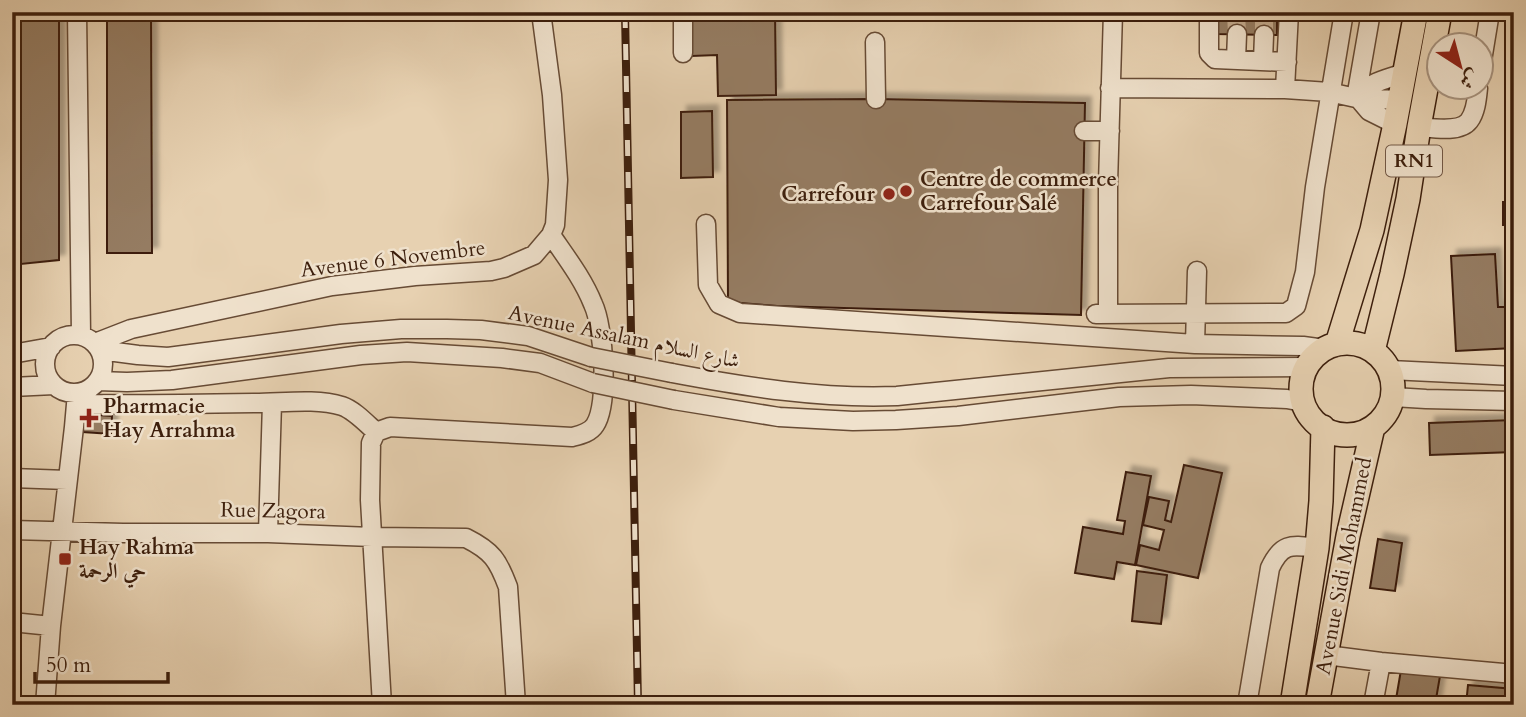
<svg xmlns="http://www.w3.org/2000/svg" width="1526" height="717" font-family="Cardo,Amiri,serif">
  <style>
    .building { fill: #957b62; stroke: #3c1e0c; stroke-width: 2; filter: url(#shadow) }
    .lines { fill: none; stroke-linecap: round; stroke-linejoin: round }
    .minor-tunnel { stroke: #c5ad90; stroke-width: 18; stroke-dasharray: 18 9; stroke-linecap: butt }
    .minor-casing { stroke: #674b35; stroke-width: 21 }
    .major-casing { stroke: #3c1e0c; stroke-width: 26 }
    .minor { stroke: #efe1cc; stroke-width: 18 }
    .major { stroke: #e7d1b1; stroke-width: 23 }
    .rail-casing { stroke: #3c1e0c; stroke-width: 8 }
    .rail { stroke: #efe1cc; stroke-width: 5; stroke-dasharray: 16; stroke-linecap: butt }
    .minor-bridge-casing { stroke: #674b35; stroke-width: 21; stroke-linecap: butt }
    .minor-bridge { stroke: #efe1cc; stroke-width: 18 }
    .poi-dot { fill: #8f2418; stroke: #efe1cc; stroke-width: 2.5 }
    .labels { text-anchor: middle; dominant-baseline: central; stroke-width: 5; stroke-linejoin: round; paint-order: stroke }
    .shield { fill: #efe1cc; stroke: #725846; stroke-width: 2 }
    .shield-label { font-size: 19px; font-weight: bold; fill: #3c1e0c }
    .poi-label { font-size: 21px; font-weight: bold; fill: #3c1e0c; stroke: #efe1cc; text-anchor: start }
    .street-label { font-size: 21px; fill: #3c1e0c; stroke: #efe1cc }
  </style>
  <defs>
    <filter id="shadow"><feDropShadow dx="6" dy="-6" stdDeviation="2" flood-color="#0004"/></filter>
  </defs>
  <rect width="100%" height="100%" fill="#e7d1b1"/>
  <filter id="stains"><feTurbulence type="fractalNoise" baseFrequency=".00286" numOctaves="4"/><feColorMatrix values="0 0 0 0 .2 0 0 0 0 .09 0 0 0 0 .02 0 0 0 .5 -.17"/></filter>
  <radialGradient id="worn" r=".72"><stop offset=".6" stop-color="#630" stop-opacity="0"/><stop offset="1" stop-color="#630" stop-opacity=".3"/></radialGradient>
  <path class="building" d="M12 12H59V260L21 264 20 246 12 247Z
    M107 12H151L152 253H107Z
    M691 12H775L776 95 718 96 717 55 692 56Z
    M1216 12H1277V35L1216 34Z
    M876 99 1085 103 1081 315 777 306 728 302 727 100Z
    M712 111 713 177 681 178V112Z
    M1503 202H1514V225H1503Z
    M1495 254 1498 307H1513L1514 348 1456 351 1451 256Z
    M84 414 112 416 111 434 83 432Z
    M1514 420V452L1430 455 1429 423Z
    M1184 465 1222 473 1198 578 1136 565 1140 545 1159 550 1164 530 1143 525 1149 497 1169 501 1165 520 1171 522Z
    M1126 472 1151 476 1135 565 1117 562 1114 579 1075 573 1083 527 1123 534 1125 521 1117 520Z
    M1378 539 1402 543 1395 591 1370 588Z
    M1137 571 1167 575 1161 624 1132 621Z
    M1401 670 1440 676 1435 705H1395Z
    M1468 685 1514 689V705H1466Z"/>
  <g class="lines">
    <path class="minor-tunnel" d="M1236 12 1237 34
      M1264 12V35"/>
    <defs>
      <path id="minor" d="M77 12 81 335
        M1209 12V53L1215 59 1287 62
        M875 42 876 99
        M683 53V12
        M1236 60 1237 34
        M1263 61 1264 35
        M1480 73 1490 12
        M1110 88 1285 89 1329 92 1356 98 1399 100
        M1285 89 1289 12
        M1356 98 1371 12
        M1395 124 1369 111 1358 98C1367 82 1388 79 1404 73
        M1419 127C1432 128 1460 133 1469 121 1476 112 1477 98 1478 88
        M1084 131H1110
        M706 224 708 285 719 304 740 313 1195 344 1303 346 1325 349
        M1096 314 1286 313 1296 306 1305 272 1315 187 1344 12
        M1108 314V184L1113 12
        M45 364a29 29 0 1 1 58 0a29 29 0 1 1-58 0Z
        M95 343 131 329 332 286 415 276 491 271 504 268 534 255 551 235 555 225 558 180 552 95 541 12
        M1195 344 1197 271
        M100 350 138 355 168 357 341 334 401 329H447L481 330 528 336 591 357
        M12 354 51 347
        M1390 370 1514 376
        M672 373C746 387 821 399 897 396L1169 368 1307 367
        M98 381 127 382 172 380 361 355 407 352 502 358 540 363 593 383
        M12 387 54 385
        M1393 397 1426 399 1514 401
        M674 400 779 417 853 421 896 420 958 416 1119 397 1191 395 1287 399 1303 402
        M76 404C136 405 195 404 255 403 282 403 316 398 342 406 354 410 366 423 376 432
        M12 478 67 480
        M12 530 123 533H268L372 537 466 538C492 551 498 560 508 587L516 705
        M268 533 272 403
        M12 622 51 626
        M1326 655 1381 662 1514 674
        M45 705 51 626 74 427 77 393
        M382 705 370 500 371 443 376 432 390 427 572 437C580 435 590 433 595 425 609 404 604 327 593 304 583 279 566 257 551 235
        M1247 705 1270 568C1282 542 1292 545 1317 548
        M1373 705 1381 662"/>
      <path id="major" d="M1301 389a46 46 0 1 1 92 0a46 46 0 1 1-92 0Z
        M1337 344 1372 230 1395 124 1416 12
        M1373 351 1392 274 1408 199 1419 127 1440 12
        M1292 705 1317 548 1321 501 1323 427
        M1317 705 1348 536 1373 427"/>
    </defs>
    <use href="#minor" class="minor-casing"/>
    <use href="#major" class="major-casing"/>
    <use href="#minor" class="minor"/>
    <use href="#major" class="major"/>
    <defs>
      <path id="rail" d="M625 12 638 705"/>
    </defs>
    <use href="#rail" class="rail-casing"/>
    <use href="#rail" class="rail"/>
    <defs>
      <path id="minor-bridge" d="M591 357 672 373
        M593 383 674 400"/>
    </defs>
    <use href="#minor-bridge" class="minor-bridge-casing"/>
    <use href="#minor-bridge" class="minor-bridge"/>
  </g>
  <g class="poi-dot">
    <circle cx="906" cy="191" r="7"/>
    <circle cx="889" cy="194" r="7"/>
    <path d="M85.5 407.5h7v7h7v7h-7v7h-7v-7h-7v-7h7z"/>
    <rect x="58" y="552" width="14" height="14" rx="3.5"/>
  </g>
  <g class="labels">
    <rect class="shield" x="1386" y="145.5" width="56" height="31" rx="5"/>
    <g class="shield-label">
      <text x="1414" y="161">RN1</text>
    </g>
    <g class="poi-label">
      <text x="920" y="179">Centre de commerce<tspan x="920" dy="24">Carrefour Salé</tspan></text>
      <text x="875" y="194" text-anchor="end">Carrefour</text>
      <text x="103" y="406">Pharmacie<tspan x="103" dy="24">Hay Arrahma</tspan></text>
      <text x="79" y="547">Hay Rahma<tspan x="79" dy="24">حي الرحمة</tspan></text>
    </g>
    <g class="street-label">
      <text transform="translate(393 259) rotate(-7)">Avenue 6 Novembre</text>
      <text transform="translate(624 337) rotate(12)">Avenue Assalam شارع السلام</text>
      <text transform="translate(273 511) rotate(1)">Rue Zagora</text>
      <text transform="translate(1344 566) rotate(-79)">Avenue Sidi Mohammed</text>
    </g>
  </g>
  <rect width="1526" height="717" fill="none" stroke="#e7d1b1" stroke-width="42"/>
  <rect x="14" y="14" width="1498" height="689" fill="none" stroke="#3c1e0c" stroke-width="3.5"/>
  <rect x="21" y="21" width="1484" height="675" fill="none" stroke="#3c1e0c" stroke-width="2"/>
  <g transform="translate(1460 66) rotate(144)"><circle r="33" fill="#efe1cc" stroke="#a7937f" stroke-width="2"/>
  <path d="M0-5L12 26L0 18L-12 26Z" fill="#8f2418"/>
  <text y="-10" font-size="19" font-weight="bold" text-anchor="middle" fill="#3c1e0c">ش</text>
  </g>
  <path d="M35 672v10h133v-10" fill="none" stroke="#3c1e0c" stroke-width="3.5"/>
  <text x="46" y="672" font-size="21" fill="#3c1e0c" stroke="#efe1cc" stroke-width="5" paint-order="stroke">50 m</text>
  <rect width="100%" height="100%" filter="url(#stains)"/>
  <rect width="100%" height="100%" fill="url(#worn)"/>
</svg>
